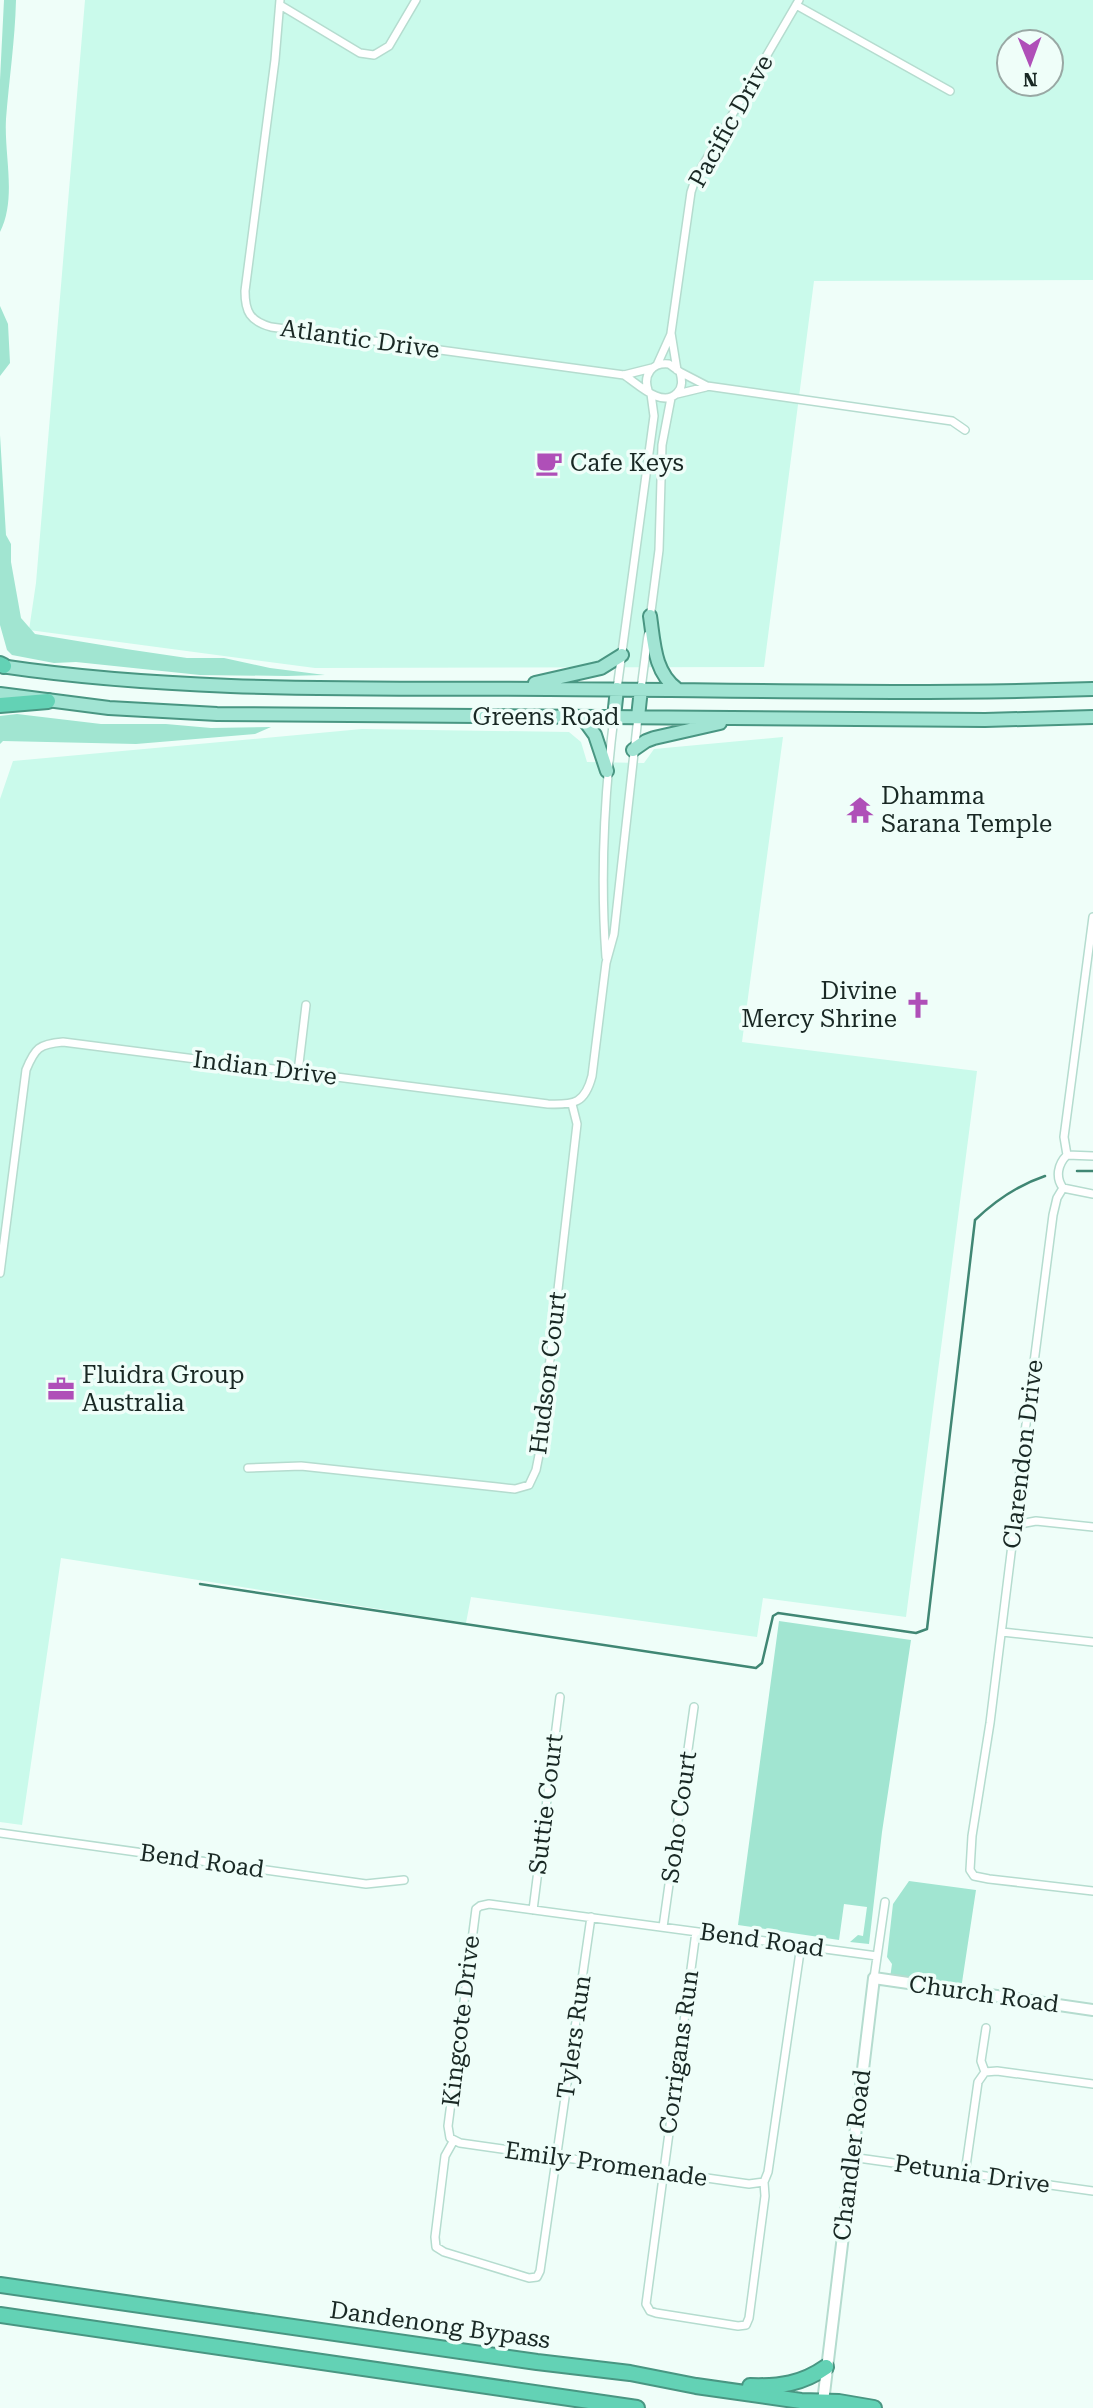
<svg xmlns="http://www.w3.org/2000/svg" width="1093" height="2408" font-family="'Roboto Serif',serif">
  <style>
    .built { fill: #cafaeb; fill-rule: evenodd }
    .green { fill: #a1e5d1 }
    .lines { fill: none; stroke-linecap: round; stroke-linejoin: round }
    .stream { stroke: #408774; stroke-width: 2.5 }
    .street-casing { stroke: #b5dccf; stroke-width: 10 }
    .secondary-casing { stroke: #b5dccf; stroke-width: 14 }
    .primary-casing { stroke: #499682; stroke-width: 16 }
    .highway-casing { stroke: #499682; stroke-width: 18 }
    .street { stroke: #fff; stroke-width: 7 }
    .secondary { stroke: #fff; stroke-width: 10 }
    .primary { stroke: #a1e4d3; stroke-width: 12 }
    .highway { stroke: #63d2b5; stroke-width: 14 }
    .labels { text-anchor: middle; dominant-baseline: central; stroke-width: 7; stroke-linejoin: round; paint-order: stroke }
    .street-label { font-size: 24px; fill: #192824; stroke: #effef9 }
    .poi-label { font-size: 24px; fill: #192824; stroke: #effef9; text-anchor: start }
  </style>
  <rect width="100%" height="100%" fill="#effef9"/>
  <path class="built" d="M85 0H1093V280L814 281 764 667 315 668 29 630 36 583ZM1009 42H1051V84H1009Z
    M362 729 569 732 581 742 587 762 644 763 654 749 783 737 742 1042 977 1071 906 1617 763 1598 757 1637 471 1597 466 1623 61 1558 22 1825 0 1822V799L13 761Z"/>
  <path class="green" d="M4 0H16C15 41 9 79 6 119 4 156 17 198 0 232V80Z
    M0 306 8 324 10 363 0 376Z
    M0 435 6 535 11 544V562L21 618 35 634 126 649 187 658H224L270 668 325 675 287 676 200 675 76 662 54 663 12 655 7 650 0 625Z
    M17 714 101 724H166L211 728 271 727 255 734 136 744 3 741 0 744V716Z
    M779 1621 911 1640 882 1832 869 1944 850 1942 858 1935 863 1936 867 1907 844 1904 839 1940 738 1925Z
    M909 1881 976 1890 961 1989 890 1978 892 1964 887 1957 893 1904Z"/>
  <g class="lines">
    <path class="stream" d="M1077 1171H1093
      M200 1584 756 1668 762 1663 773 1616 778 1613 916 1633 927 1629 975 1220C995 1201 1018 1185 1045 1176"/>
    <defs>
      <path id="street" d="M280 0 275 60 245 291C245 312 250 321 271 327L624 375 652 368
        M280 5 360 53 374 55 389 46 416 0
        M796 5 950 91
        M657 365 671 334
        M677 370 671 333 691 192 696 177 799 0
        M680 372 707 386 952 421 965 430
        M624 375C637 383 662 409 677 393 683 387 682 380 680 372L669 364C652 362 643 375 648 390
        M677 394 706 387
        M650 619 659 550 662 445 671 398
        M617 689 654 416 651 394
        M641 689 648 635
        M606 957C600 876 604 797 614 717
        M298 1072 306 1005
        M1067 1155 1064 1137 1093 917
        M1067 1155 1093 1156
        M1063 1188 1057 1198 1053 1215 1015 1510 1020 1524 1013 1537 990 1723 972 1836 970 1870 974 1876 989 1879 1093 1891
        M1063 1188C1055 1177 1058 1164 1067 1155
        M1063 1188 1093 1194
        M0 1273 26 1070C35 1048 39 1044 63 1042L548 1104C575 1105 585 1103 592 1076L606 963 614 934 638 717
        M248 1468 301 1466 497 1487 515 1489 529 1485 536 1470 539 1455 577 1124 572 1104
        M1020 1524 1036 1521 1093 1527
        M1002 1632 1093 1642
        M0 1833 366 1884 404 1880
        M533 1910 560 1697
        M663 1927 694 1707
        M696 1932 646 2304 650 2311 656 2313 738 2326 746 2325 749 2318 765 2196 764 2182 768 2172 801 1945
        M874 1978 885 1902
        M985 2072 997 2071 1093 2084
        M985 2072 981 2061 986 2028
        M454 2140 445 2156 435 2237 436 2247 444 2252 529 2278 537 2277 540 2271 591 1917
        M851 2157 1093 2191
        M965 2173 978 2082 985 2072
        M764 2182 749 2184 460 2143 450 2138 448 2126 476 1909 480 1906 489 1904 877 1956"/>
      <path id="secondary" d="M823 2402 874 1978 1093 2010"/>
      <path id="primary" d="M650 616C654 643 654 672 677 689
        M0 666C182 693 366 688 549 689 730 690 912 695 1093 689
        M535 683 601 668 622 655
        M0 694 109 708 217 714 985 720 1093 717
        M582 717 595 735 607 771
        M614 717 617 689
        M638 717 641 689
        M633 750 646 741 654 738 720 723"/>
      <path id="highway" d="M0 664 4 666
        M0 705 48 701
        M0 2285 537 2362 630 2373 696 2386 801 2401 839 2402 874 2408
        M0 2315 637 2408
        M750 2386C779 2387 802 2384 826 2367"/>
    </defs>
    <use href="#street" class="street-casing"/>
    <use href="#secondary" class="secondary-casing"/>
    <use href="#primary" class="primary-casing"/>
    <use href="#highway" class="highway-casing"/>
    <use href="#street" class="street"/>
    <use href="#secondary" class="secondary"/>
    <use href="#primary" class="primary"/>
    <use href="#highway" class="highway"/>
  </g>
  <defs>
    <symbol id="cafe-bare" viewBox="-9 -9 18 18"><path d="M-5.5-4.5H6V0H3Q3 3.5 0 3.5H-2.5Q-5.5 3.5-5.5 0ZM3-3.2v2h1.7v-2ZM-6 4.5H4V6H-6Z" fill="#af4fb8" stroke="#effef9" stroke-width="2.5" paint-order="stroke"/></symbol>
    <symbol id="temple-bare" viewBox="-9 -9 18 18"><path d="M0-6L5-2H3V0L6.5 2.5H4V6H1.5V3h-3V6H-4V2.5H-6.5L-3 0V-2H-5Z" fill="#af4fb8" stroke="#effef9" stroke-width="2.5" paint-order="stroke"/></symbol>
    <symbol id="church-bare" viewBox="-9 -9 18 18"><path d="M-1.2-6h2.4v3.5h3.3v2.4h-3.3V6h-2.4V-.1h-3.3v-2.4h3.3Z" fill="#af4fb8" stroke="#effef9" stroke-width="2.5" paint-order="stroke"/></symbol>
    <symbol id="office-bare" viewBox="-9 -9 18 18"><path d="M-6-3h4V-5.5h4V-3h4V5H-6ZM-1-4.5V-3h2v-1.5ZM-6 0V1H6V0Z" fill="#af4fb8" stroke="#effef9" stroke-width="2.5" paint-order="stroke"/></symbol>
  </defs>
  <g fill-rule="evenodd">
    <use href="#cafe-bare" x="530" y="444" width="38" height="38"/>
    <use href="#temple-bare" x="841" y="791" width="38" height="38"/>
    <use href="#church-bare" x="899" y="986" width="38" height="38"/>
    <use href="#office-bare" x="42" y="1370" width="38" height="38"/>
  </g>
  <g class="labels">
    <g class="street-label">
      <text transform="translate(731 121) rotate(-61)">Pacific Drive</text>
      <text transform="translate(360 339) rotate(8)">Atlantic Drive</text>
      <text x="546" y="717">Greens Road</text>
      <text transform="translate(265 1068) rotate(7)">Indian Drive</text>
      <text transform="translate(548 1373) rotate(-83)">Hudson Court</text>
      <text transform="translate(1023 1454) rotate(-83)">Clarendon Drive</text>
      <text transform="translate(546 1804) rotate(-83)">Suttie Court</text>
      <text transform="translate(679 1817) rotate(-82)">Soho Court</text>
      <text transform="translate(202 1861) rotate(8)">Bend Road</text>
      <text transform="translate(762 1940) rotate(8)">Bend Road</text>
      <text transform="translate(984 1994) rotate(8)">Church Road</text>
      <text transform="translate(461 2021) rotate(-83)">Kingcote Drive</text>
      <text transform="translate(574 2037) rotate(-82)">Tylers Run</text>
      <text transform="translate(679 2052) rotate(-82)">Corrigans Run</text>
      <text transform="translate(852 2155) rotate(-83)">Chandler Road</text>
      <text transform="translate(606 2164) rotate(8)">Emily Promenade</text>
      <text transform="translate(972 2174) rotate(8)">Petunia Drive</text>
      <text transform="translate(440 2325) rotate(8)">Dandenong Bypass</text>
    </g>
    <g class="poi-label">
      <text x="570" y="463">Cafe Keys</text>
      <text x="881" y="796">Dhamma<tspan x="881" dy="28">Sarana Temple</tspan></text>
      <text x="897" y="991" text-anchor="end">Divine<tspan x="897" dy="28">Mercy Shrine</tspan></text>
      <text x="82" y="1375">Fluidra Group<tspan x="82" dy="28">Australia</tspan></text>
    </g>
  </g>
  <g transform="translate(1030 63) rotate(179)"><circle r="33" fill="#effef9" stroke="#99a8a4" stroke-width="2"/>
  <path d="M0-5L12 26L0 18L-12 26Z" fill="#af4fb8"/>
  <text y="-10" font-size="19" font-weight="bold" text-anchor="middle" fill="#192824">N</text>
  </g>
</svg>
